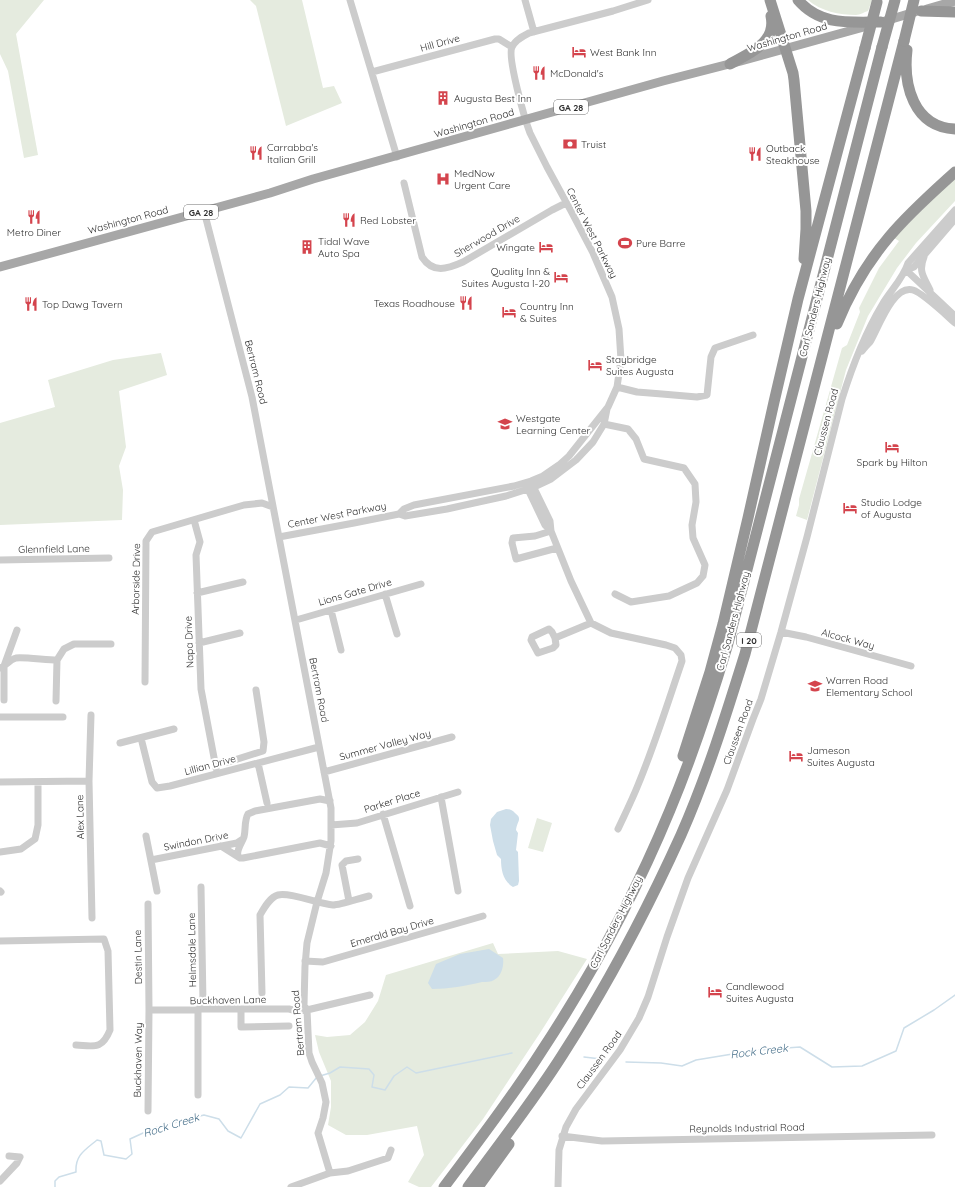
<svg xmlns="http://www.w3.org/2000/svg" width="955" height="1187" font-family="Quicksand,sans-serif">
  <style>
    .green { fill: #e5ebdf }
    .water { fill: #cddee9 }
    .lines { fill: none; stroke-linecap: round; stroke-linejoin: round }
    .stream { stroke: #cddee9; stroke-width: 1.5 }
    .minor { stroke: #ccc; stroke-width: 7 }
    .major { stroke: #a7a7a7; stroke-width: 9 }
    .highway { stroke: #969696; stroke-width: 11 }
    .highway-bridge { stroke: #969696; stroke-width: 11 }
    .labels { text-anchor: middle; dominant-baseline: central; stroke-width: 4; stroke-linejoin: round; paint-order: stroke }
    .shield { fill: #fff; stroke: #6d6d6d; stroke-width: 1 }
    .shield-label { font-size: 9px; font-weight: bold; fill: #2f2f2f }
    .street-label { font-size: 10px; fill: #2f2f2f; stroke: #fff }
    .poi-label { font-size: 10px; fill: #2f2f2f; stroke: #fff; text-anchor: start }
    .water-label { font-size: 11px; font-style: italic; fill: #456e89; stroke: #fff }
  </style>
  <rect width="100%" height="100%" fill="#fff"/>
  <path class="green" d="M0 0H44L16 34 38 155 24 158 8 71 0 54Z
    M250 0H302L323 88 334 86 342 103 286 126 256 6Z
    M808 0H872L868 11C864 12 860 15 856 15 840 15 820 11 808 0Z
    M955 177V201L916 243 897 268 868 316 846 370 807 520 796 516 799 505V499L842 348 847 345 860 312 859 308 879 268 899 241 894 238Z
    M161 353 167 375 119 391 126 447 119 466 123 490 122 520 0 525V423L55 407 48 380 113 360Z
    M537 818 552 823 543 852 528 848Z
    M493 943 498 954 558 951 587 959 540 1033 483 1119 431 1187H419L408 1182 424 1155 417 1126 367 1135H346L328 1125 331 1107V1081L319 1052 315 1035 327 1037 350 1035 365 1022 378 1001 386 975Z"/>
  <path class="water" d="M506 809C510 809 512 810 515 813 523 819 517 821 516 830L518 833 516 850 518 852 519 881 518 885 513 887C503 881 501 870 501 859L497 855 493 841 490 825 491 819 497 812Z
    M489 949 503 958C504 965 502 976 494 980 491 982 486 982 482 982 465 986 449 989 432 989L428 983 436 964 460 954Z"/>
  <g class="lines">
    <path class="stream" d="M584 1057 601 1059
      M626 1062 661 1063 682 1066 696 1060 757 1050 800 1047 832 1067 862 1066 896 1051 904 1028 934 1010 955 995
      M320 1076 330 1073 340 1067 369 1069 374 1075 372 1087 385 1090 394 1076 407 1067 416 1073 512 1053
      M55 1187V1181L59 1177 76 1172C75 1155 85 1150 97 1140L101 1141 104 1155 126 1159 132 1154 130 1139 154 1128 204 1115 219 1119 228 1131 241 1138 260 1104 280 1095 289 1087 308 1088 317 1077"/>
    <path class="minor" d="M350 0 397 157
      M525 0 534 32
      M372 72 495 39H499L512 47
      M404 183 422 257C433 274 447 269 463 262L552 210 566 203
      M204 211 252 397 331 808V841L326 873 317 902 307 943 305 966 304 1005 307 1010 309 1053 312 1062 322 1083 326 1102 323 1118 318 1133 330 1173
      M924 257C918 272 924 277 930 290
      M906 270 914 267 955 219
      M906 270 955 316
      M862 351C864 348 867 345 870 342 878 329 893 284 913 290 923 293 946 315 955 323
      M617 387 637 392 662 394 697 397 707 395 711 357 715 348 753 335
      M604 424 628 429 636 439 644 459 684 468 695 484 696 502 692 525 693 538 705 565 703 576 697 583 669 596 631 602 615 594
      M525 483 545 525 551 531 571 581 591 623 611 633 666 645 675 648 681 655 682 661C668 702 655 744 638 785 632 800 625 814 618 829
      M532 484 550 521 551 531
      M399 514 405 516 447 509 506 496 534 487 551 479 576 460 593 442 604 424 607 409
      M194 520 200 542 196 555 201 689 216 768
      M551 531 535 536 513 538 512 543 516 559 557 548
      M279 537 354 523 399 514 404 509 414 505 514 486 531 481 543 476 559 465 569 456 608 407 617 387 621 360 619 329 612 297 593 253 571 211 547 167 530 133C525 120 507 57 512 47 515 40 523 36 529 33L613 11 648 0
      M0 560 109 558
      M197 593 243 582
      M385 594 397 634
      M331 610 341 650
      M296 620 421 584
      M781 632 806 637 911 666
      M555 638 552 632 549 629 532 637 531 640 538 653 553 648 556 645 555 638 591 623
      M199 643 240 633
      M0 668C6 666 9 660 16 658 24 657 47 660 57 660L64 649 74 644H111
      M145 682 146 541 152 532 244 505 262 503 273 507
      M4 700V666L17 630
      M56 701 57 660
      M91 715 89 781 92 918
      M0 717H63
      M141 738 152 782 157 788 170 786 319 747
      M120 743 174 729
      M215 763 228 762 263 751 264 742 256 690
      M258 763 267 803
      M324 772 452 737
      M0 782 89 781
      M441 797 458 891
      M383 814 410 906
      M331 825 357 823 458 792
      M146 836 157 891
      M221 846 240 858H243L320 843 331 846
      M0 852 21 849 35 839 38 825V782
      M238 856C236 850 242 843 244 837 246 829 244 821 248 814L255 811 320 799 330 801
      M151 860 237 843 243 839
      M0 891 1 892
      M349 901 342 865 346 861 358 859
      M0 941 104 939 108 951 110 1030C102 1050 94 1046 76 1045
      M305 961 323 962 483 916
      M262 993 260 915C264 908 270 897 278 895 290 892 319 904 333 905 341 905 360 898 369 896
      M241 1009V1027L289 1026
      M149 1010H194L201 1009H289L297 1011 307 1010 370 995
      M198 1095V1010L203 1003 201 887
      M148 1111 149 1010 148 904
      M562 1136 602 1141 932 1135
      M0 1181 17 1163 20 1157 9 1156
      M291 1187 330 1173 348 1171 388 1158 391 1150
      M558 1187 559 1150 566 1127 576 1109 620 1050 639 1018 648 997 667 937 688 878 727 790 753 719 761 699 781 632 807 537 842 399C852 367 864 335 882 305 890 291 903 279 908 263L955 210"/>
    <path class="major" d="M927 9 955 1
      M885 21 915 12
      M0 267 270 193 313 179 663 81 741 61 871 25"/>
    <path class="highway" d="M770 0 793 73 794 80 806 211V229L804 259
      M798 0C820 26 850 22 881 22
      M921 11 955 12
      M907 50C903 84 913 127 955 129
      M730 64C749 53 777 43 771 16
      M837 324C850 292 867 263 889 237 909 213 933 192 955 172
      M683 756 710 672 723 624 748 518 774 402 798 299 865 48
      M444 1187C477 1143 511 1099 541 1052 591 976 635 895 670 810 692 757 710 703 727 647L882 47
      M468 1187C500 1143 534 1100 563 1054 608 984 647 910 681 835 707 776 726 715 745 654L904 41
      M478 1187 509 1144"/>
    <path class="highway-bridge" d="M904 41 914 0
      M882 47 895 0
      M865 48 877 2"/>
  </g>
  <defs>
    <symbol id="hotel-bare" viewBox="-9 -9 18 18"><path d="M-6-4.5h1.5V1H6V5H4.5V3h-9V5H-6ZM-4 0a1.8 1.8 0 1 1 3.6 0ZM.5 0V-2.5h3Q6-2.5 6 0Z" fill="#d4444d" stroke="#fff" stroke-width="2.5" paint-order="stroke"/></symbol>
    <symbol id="restaurant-bare" viewBox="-9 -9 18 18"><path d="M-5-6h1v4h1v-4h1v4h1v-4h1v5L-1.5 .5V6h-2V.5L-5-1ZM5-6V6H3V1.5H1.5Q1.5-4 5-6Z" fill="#d4444d" stroke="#fff" stroke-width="2.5" paint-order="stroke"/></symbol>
    <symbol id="building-bare" viewBox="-9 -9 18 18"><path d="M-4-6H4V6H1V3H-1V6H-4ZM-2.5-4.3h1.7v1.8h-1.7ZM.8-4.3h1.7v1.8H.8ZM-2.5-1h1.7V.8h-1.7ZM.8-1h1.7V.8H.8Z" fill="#d4444d" stroke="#fff" stroke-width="2.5" paint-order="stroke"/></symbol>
    <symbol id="bank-bare" viewBox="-9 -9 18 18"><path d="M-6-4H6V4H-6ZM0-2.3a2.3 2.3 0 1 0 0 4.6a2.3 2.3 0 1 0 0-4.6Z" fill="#d4444d" stroke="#fff" stroke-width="2.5" paint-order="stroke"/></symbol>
    <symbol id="hospital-bare" viewBox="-9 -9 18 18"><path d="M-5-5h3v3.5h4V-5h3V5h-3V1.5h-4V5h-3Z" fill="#d4444d" stroke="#fff" stroke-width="2.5" paint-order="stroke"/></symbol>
    <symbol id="stadium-bare" viewBox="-9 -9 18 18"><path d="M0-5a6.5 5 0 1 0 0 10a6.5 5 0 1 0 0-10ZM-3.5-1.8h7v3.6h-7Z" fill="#d4444d" stroke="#fff" stroke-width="2.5" paint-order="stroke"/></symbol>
    <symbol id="school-bare" viewBox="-9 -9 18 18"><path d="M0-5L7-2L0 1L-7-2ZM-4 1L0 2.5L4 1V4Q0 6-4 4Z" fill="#d4444d" stroke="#fff" stroke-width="2.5" paint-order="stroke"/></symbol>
  </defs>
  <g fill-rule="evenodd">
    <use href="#hotel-bare" x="569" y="42" width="20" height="20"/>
    <use href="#restaurant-bare" x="529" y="63" width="20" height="20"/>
    <use href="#building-bare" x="433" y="88" width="20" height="20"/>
    <use href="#bank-bare" x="560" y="134" width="20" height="20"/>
    <use href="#restaurant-bare" x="246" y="143" width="20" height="20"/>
    <use href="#restaurant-bare" x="745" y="144" width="20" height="20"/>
    <use href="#hospital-bare" x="433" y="169" width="20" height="20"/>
    <use href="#restaurant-bare" x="24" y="207" width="20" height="20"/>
    <use href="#restaurant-bare" x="339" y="210" width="20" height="20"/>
    <use href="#stadium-bare" x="615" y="233" width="20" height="20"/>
    <use href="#building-bare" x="297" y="237" width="20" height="20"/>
    <use href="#hotel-bare" x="536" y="237" width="20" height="20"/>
    <use href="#hotel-bare" x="551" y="267" width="20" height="20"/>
    <use href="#restaurant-bare" x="456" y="293" width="20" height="20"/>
    <use href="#restaurant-bare" x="21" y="294" width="20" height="20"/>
    <use href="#hotel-bare" x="499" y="302" width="20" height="20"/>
    <use href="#hotel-bare" x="585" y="355" width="20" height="20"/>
    <use href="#school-bare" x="495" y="414" width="20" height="20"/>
    <use href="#hotel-bare" x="882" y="437" width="20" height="20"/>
    <use href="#hotel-bare" x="840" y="498" width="20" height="20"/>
    <use href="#school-bare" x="805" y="676" width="20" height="20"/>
    <use href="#hotel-bare" x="786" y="746" width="20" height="20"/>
    <use href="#hotel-bare" x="705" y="982" width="20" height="20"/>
  </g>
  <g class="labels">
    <g class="shield">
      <rect x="554" y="100" width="34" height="14" rx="3"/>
      <rect x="184" y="205" width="34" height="14" rx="3"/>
      <rect x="737" y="633" width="24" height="14" rx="3"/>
    </g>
    <g class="shield-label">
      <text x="571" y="107">GA 28</text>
      <text x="201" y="212">GA 28</text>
      <text x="749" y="640">I 20</text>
    </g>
    <g class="street-label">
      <text transform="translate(787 37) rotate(-16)">Washington Road</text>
      <text transform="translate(440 43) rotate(-15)">Hill Drive</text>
      <text transform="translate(474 123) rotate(-16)">Washington Road</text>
      <text transform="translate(128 220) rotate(-15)">Washington Road</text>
      <text transform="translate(592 233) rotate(63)">Center West Parkway</text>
      <text transform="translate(487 236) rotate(-30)">Sherwood Drive</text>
      <text transform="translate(815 307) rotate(-76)">Carl Sanders Highway</text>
      <text transform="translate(256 372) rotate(76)">Bertram Road</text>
      <text transform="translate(826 422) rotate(-75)">Claussen Road</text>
      <text transform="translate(337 515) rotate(-11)">Center West Parkway</text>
      <text transform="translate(54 549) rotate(-1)">Glennfield Lane</text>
      <text transform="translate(136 579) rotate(-89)">Arborside Drive</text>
      <text transform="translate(355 592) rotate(-16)">Lions Gate Drive</text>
      <text transform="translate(733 621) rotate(-75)">Carl Sanders Highway</text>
      <text transform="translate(848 639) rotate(15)">Alcock Way</text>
      <text transform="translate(189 642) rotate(-92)">Napa Drive</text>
      <text transform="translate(319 690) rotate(79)">Bertram Road</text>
      <text transform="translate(738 732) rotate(-70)">Claussen Road</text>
      <text transform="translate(385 745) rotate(-15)">Summer Valley Way</text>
      <text transform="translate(210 765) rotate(-15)">Lillian Drive</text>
      <text transform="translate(392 801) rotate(-17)">Parker Place</text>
      <text transform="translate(80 817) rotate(-91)">Alex Lane</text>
      <text transform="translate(196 841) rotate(-11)">Swindon Drive</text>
      <text transform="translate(616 922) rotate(-63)">Carl Sanders Highway</text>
      <text transform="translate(392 932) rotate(-16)">Emerald Bay Drive</text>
      <text transform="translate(192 950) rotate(-91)">Helmsdale Lane</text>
      <text transform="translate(138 957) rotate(-91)">Destin Lane</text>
      <text transform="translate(228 1000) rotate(-1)">Buckhaven Lane</text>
      <text transform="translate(298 1023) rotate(-95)">Bertram Road</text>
      <text transform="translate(138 1060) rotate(-89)">Buckhaven Way</text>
      <text transform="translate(599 1060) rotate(-54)">Claussen Road</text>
      <text transform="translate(747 1128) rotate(-1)">Reynolds Industrial Road</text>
    </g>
    <g class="poi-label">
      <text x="590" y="52">West Bank Inn</text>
      <text x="550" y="73">McDonald's</text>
      <text x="454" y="98">Augusta Best Inn</text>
      <text x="581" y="144">Truist</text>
      <text x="267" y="147">Carrabba's<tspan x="267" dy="12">Italian Grill</tspan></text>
      <text x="766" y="148">Outback<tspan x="766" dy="12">Steakhouse</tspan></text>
      <text x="454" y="173">MedNow<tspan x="454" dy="12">Urgent Care</tspan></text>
      <text x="360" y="220">Red Lobster</text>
      <text x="34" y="232" text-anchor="middle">Metro Diner</text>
      <text x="318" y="241">Tidal Wave<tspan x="318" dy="12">Auto Spa</tspan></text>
      <text x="636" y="243">Pure Barre</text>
      <text x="535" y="247" text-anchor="end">Wingate</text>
      <text x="550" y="271" text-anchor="end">Quality Inn &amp;<tspan x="550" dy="12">Suites Augusta I-20</tspan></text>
      <text x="455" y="303" text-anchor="end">Texas Roadhouse</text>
      <text x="42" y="304">Top Dawg Tavern</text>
      <text x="520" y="306">Country Inn<tspan x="520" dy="12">&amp; Suites</tspan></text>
      <text x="606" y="359">Staybridge<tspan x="606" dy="12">Suites Augusta</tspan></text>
      <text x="516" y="418">Westgate<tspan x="516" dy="12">Learning Center</tspan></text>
      <text x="892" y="462" text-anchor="middle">Spark by Hilton</text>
      <text x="861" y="502">Studio Lodge<tspan x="861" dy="12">of Augusta</tspan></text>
      <text x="826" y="680">Warren Road<tspan x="826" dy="12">Elementary School</tspan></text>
      <text x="807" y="750">Jameson<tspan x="807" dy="12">Suites Augusta</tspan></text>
      <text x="726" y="986">Candlewood<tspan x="726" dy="12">Suites Augusta</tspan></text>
    </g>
    <g class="water-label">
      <text transform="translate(759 1051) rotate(-7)">Rock Creek</text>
      <text transform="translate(171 1125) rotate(-17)">Rock Creek</text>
    </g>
  </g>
</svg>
